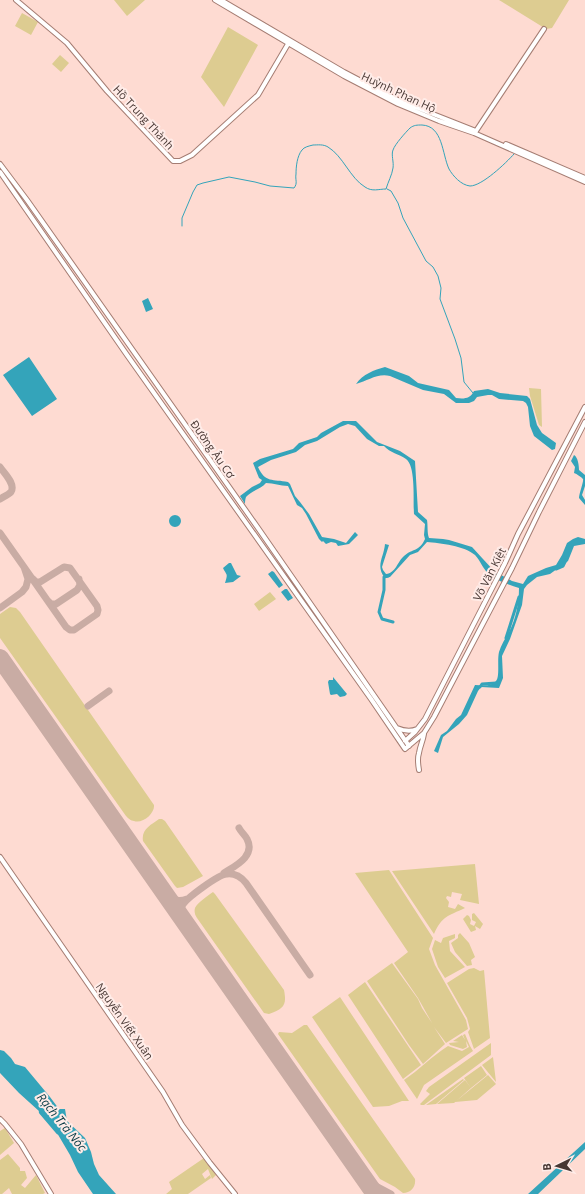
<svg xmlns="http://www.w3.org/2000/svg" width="585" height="1194" font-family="'Open Sans',sans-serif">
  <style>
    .green { fill: #ddcc91 }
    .water { fill: #34a4ba }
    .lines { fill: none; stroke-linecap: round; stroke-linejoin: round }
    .stream { stroke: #34a4ba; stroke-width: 1 }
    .canal { stroke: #34a4ba; stroke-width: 3 }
    .river { stroke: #34a4ba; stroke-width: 4.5 }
    .taxiway { stroke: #c9aca4; stroke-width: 7 }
    .runway { stroke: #c9aca4; stroke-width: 18 }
    .secondary-casing { stroke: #a57d73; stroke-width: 6 }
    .secondary { stroke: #fff; stroke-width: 4 }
    .labels { text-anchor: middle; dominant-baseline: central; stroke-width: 4; stroke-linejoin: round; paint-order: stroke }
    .street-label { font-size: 11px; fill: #483733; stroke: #ffece8 }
    .water-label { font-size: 12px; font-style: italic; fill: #073a44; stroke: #ffece8 }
  </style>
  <rect width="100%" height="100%" fill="#fedbd2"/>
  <path class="green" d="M114 0H145L127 16Z
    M499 0H569L552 28 546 29Z
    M22 13 38 22 31 35 15 26Z
    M228 27 258 45 224 107 201 77Z
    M60 55 69 63 61 72 52 64Z
    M529 388 541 389 542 427 539 425 530 396Z
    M270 592 276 599 259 611 254 604Z
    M10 607 16 608 20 612 154 805C155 813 143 824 134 821 131 821 128 818 126 816L0 638V614Z
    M159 819H162L165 821 203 876 183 887 177 888 175 886 143 841C141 829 151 825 159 819Z
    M475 864 479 904 460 900 462 894 452 892 451 897 447 896 446 898 449 902 448 907 455 909 458 904 465 908C448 916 442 916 434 934L392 871Z
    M389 870 433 938 429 949 435 965 466 1020 468 1029 446 1043 434 1027 445 1044 423 1064 409 1045 367 981 392 963 418 999 422 1008 432 1023 418 998 394 963 408 952 355 873Z
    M213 892 215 894 284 990C287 1005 284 1009 269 1014L264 1013 197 918C195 915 194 912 195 908 197 903 209 895 213 892Z
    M474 913 483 924 480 929 475 926 476 930 471 932 463 919 467 915 469 916 471 920 470 924 474 926 476 922 472 920V914Z
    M460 933 469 943 475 957 471 960 472 965 467 966 455 952 451 943 458 938V935Z
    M455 934V938L449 941 450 951 465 967 445 978 438 967 432 949 435 940 441 943 443 938Z
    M474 968 480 971 484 970 490 1038 474 1049 468 1032 470 1029 467 1018 447 983 469 969Z
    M365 982 421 1065 403 1079 348 995Z
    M340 997 409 1101H402L389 1106 373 1107 312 1017Z
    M304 1025H307L415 1179C416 1187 411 1193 403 1193L395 1187 380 1179 278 1034 279 1032 292 1033Z
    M465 1034 470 1046 473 1051 424 1085 417 1099 404 1080C419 1070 432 1056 448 1046L462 1051 469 1047 466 1041 467 1047 463 1049 450 1045 449 1043 459 1042 453 1041 462 1035 465 1040 463 1035Z
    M491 1043V1055L424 1105H421L420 1104 430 1094 426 1091 429 1087Z
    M493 1057 496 1082 482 1065Z
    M481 1066 487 1075 471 1088 464 1078Z
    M488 1075 496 1084 477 1100 455 1102Z
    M463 1079 464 1080 436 1104 426 1105Z
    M465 1080 471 1088 454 1103 437 1104Z
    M5 1128 14 1143 0 1155V1131Z
    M8 1154 20 1168V1171H25L27 1178 21 1185 25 1188 36 1175 45 1193 43 1194H12L9 1188 2 1194H0V1160Z
    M204 1158 216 1175 212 1179 208 1169 202 1174 205 1179 210 1175 211 1178 188 1194H166L172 1189 169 1182Z"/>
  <path class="water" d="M148 298 153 309 146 312 142 301Z
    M29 357 57 399 32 416 3 375Z
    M385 367 409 376 418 383 449 390 456 398C464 399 470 399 474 391L488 389 500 393 527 396 530 399 537 425 542 433 556 443 555 449 552 450 534 436 530 426 528 407 526 403 523 401 499 399 492 395H488L477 397 474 401 469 403H456L444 394 423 390 390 376C377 373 368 381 356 384 363 374 374 370 385 367Z
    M343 421H356L377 442 400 451 415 461 418 512 427 520C428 526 427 533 429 538L443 539 449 540 472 547 494 571 512 581 523 584 528 576 546 568 556 565 562 555 567 543 573 539 578 537 585 539V544L574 546 568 561 550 574 537 577 527 585 524 589 522 605 510 639 502 656 503 678 499 688 481 687 478 691 467 715 459 724 443 737 438 753 434 751 441 735 447 731 456 719 461 715 475 685C482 685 491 687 496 681 500 677 497 660 499 652 501 645 505 639 509 632 516 619 519 603 519 588 509 585 498 581 490 575 483 570 481 561 475 555 465 546 440 543 427 542L418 552 410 555 390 577 385 578C375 566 384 557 385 544L389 545 382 567 383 570 386 574C396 573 397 562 404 556 413 548 419 552 425 539L424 535 425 524 414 514C413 501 416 466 406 459 399 454 390 453 384 446H379L367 439 355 426 348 424 340 427 317 441 305 445 296 452 271 460 258 467C265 483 273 479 288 482L290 484 295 496 300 502 309 514 322 537 334 539 346 543 355 532 358 535 349 544 338 546 336 543 331 542 326 544 323 541 322 542 319 539 306 514 302 508 297 505 288 486C280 486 274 483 266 483 261 489 251 491 246 497 245 500 245 502 245 504L240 496 252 487 260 483 262 480 259 478 253 463 260 459 293 449 299 443 317 437 321 433Z
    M574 455C578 457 579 466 579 470L585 475V486L582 495 585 500V505L579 498C579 494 584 481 583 479 581 477 577 474 574 473L575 467 571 461Z
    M169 521a6 6 0 1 1 12 0a6 6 0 1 1-12 0Z
    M229 563H231L237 575 241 576 233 582 225 583C228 573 227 576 223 568Z
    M272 571 274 572 283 585 279 588 268 574Z
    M285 589H287L293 598 288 601 281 592Z
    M333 677 347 694 345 696 340 697 337 694 331 695 330 694 328 682 329 680H333Z
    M0 1050 4 1051 11 1058 15 1064 25 1067 50 1097 59 1109H65L67 1121 85 1138 91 1152 94 1164 99 1175 116 1194H93L78 1172 70 1155 50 1121 19 1093 0 1073Z
    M585 1142V1149L538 1194H528Z"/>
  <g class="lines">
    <path class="stream" d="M387 189 391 191 398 203 403 218 426 261 433 267 438 276 441 288 440 299 455 339 461 358 464 382 473 393
      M182 226V218L193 192 197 185 203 183 229 177 255 182 270 186 294 188C298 183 295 180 296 174 296 167 297 156 302 150 304 147 309 146 313 145 318 145 323 144 328 147 343 156 350 178 365 187 372 192 379 189 386 189 388 182 392 175 393 168 394 162 391 155 393 150 395 144 406 132 410 128 414 125 417 125 422 125 443 126 442 154 449 169 453 176 461 185 470 186 482 186 506 163 514 154"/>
    <path class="canal" d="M556 569 563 566 566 560
      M388 576 384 577V590L379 612 382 619 393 622
      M506 638 519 597
      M480 687 482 684 496 683"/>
    <path class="river" d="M41 1112 58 1132"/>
    <path class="taxiway" d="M0 467C4 473 16 484 11 492 8 495 3 497 0 499
      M0 533 24 567 28 579 26 587 22 592 0 608
      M24 567 66 627 70 630H74L97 614 98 610 97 606 70 568 64 567 40 582H36L33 579
      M48 601 51 604H56L77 590 80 585 79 579
      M88 706 109 691
      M224 873C235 866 256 856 247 839 245 835 241 832 239 828
      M163 891C170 899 177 903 187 899
      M186 924C183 919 180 913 182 906 185 899 219 874 227 874 235 873 241 877 246 883L310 975
      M360 1174 374 1185 391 1194"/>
    <path class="runway" d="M0 658 375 1194"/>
    <defs>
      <path id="secondary" d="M16 0 67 43 107 91 173 161H180L192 155 258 95 288 44
        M215 0 344 76 398 104 439 121 474 133 585 182
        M221 0 344 72 380 91 400 101 476 131
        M476 131 544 29
        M506 144 585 178
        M0 164 27 200 258 528 409 746
        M0 172 127 355 371 699 405 749 424 733 434 717 512 568 539 512 585 422
        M397 728C404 731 410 732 417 729
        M405 741 415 732 425 719 505 563 518 534 585 407
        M419 770C418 764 417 759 419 753 420 746 423 741 424 734
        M0 857 163 1092 182 1125 210 1163 235 1194
        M0 1119 5 1124 21 1144 51 1194"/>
    </defs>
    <use href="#secondary" class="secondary-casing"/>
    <use href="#secondary" class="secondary"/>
  </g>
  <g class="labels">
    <g class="street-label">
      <text transform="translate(399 92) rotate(25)">Huỳnh Phan Hộ</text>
      <text transform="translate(144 117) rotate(47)">Hồ Trung Thành</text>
      <text transform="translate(213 449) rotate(55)">Đường Âu Cơ</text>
      <text transform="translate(489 574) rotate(-63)">Võ Văn Kiệt</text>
      <text transform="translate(125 1021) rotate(55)">Nguyễn Viết Xuân</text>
    </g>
    <g class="water-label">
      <text transform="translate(62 1122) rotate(51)">Rạch Trà Nóc</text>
    </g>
  </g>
  <g transform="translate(557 1166) rotate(265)" stroke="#ffece8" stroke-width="3" paint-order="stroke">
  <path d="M0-3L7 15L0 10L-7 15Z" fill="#483733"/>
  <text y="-6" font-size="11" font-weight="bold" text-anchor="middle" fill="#483733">B</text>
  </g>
</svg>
